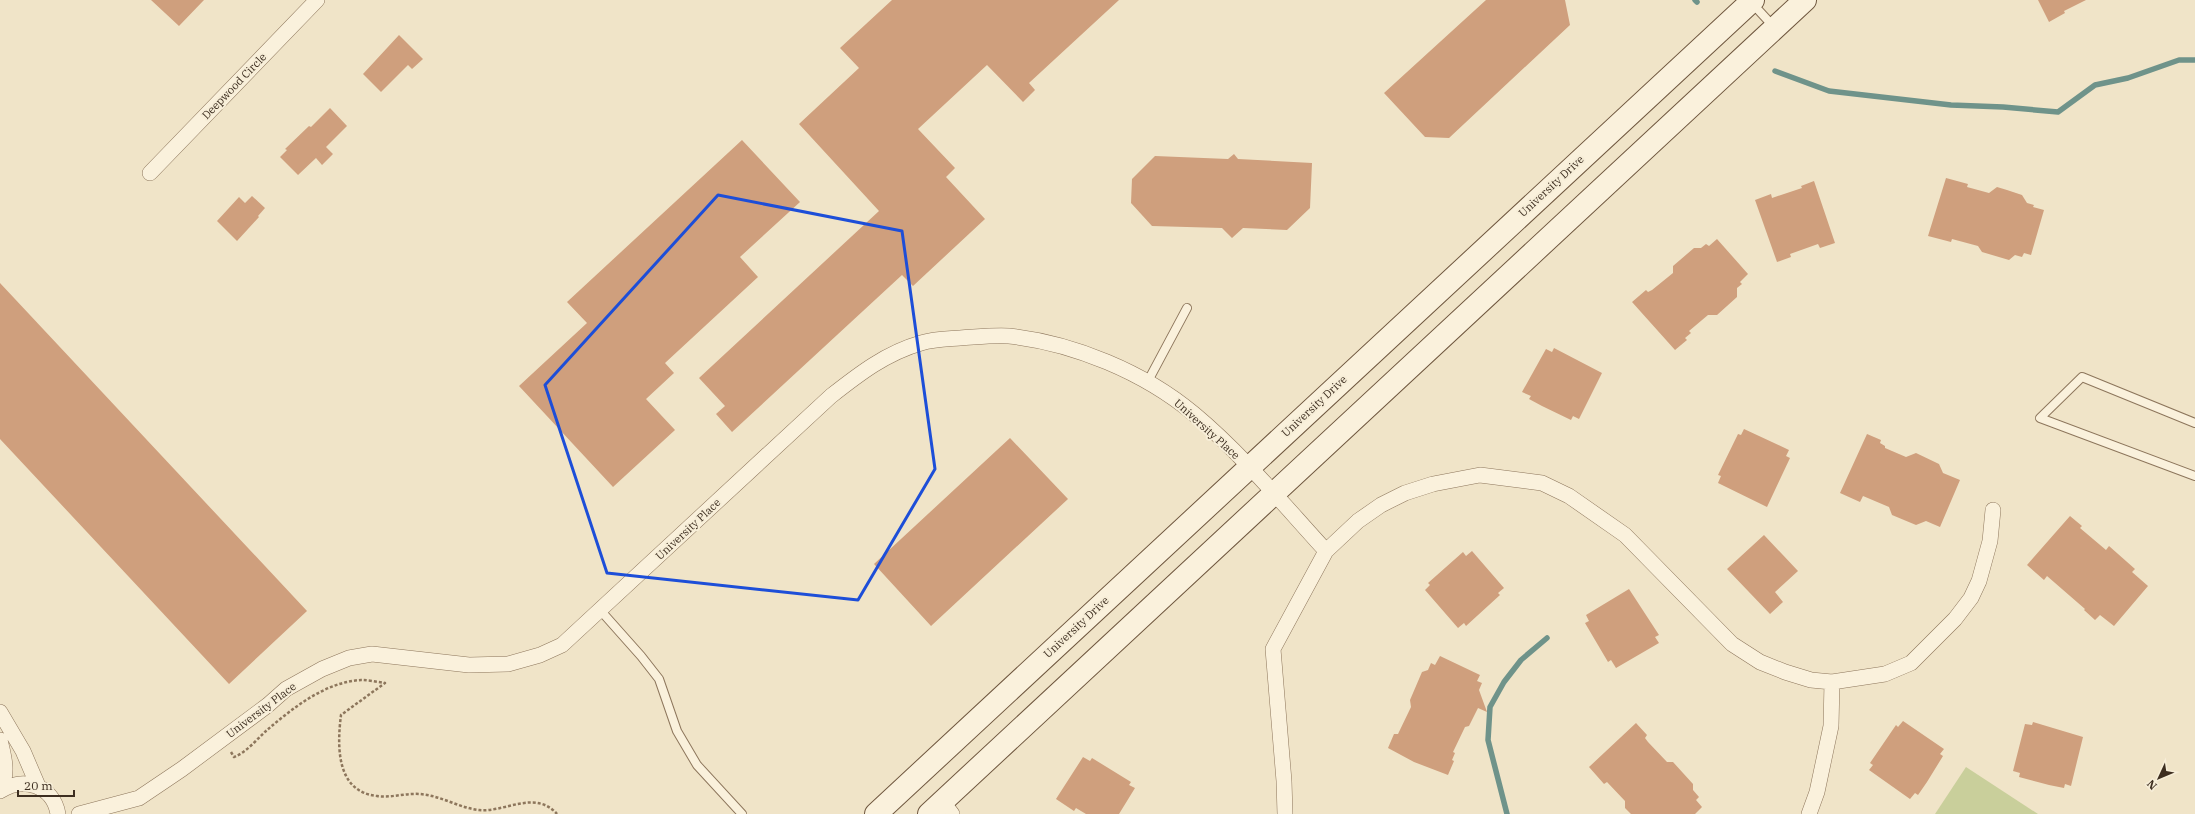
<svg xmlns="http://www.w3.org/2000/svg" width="2195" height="814" font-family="'IBM Plex Serif',serif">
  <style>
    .green { fill: #c9cf9b }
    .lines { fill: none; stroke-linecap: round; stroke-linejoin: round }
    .stream { stroke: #6f938a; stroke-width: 5.5 }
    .building { fill: #cf9f7d }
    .service-casing { stroke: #8d765c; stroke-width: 10 }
    .minor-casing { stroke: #8d765c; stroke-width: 16 }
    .secondary-casing { stroke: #6f573f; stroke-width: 24 }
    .path { stroke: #8d765c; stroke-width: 2.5; stroke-dasharray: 3 2; stroke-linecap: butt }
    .service { stroke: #faf1dc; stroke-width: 8 }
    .minor { stroke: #faf1dc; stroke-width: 15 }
    .secondary { stroke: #faf1dc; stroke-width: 22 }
    .marked { fill: none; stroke: #1d4ed8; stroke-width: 3; stroke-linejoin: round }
    .labels { text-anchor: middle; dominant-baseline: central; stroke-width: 4; stroke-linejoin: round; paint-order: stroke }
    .street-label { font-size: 11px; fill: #3d2e20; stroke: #f7eed8 }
  </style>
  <rect width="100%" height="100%" fill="#f0e4c8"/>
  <path class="green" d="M1966 767 2038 814H1935Z"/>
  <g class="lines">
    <path class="stream" d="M1695 0 1697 2
      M1775 71 1829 91 1951 105 2003 107 2058 112 2095 85 2128 78 2179 60H2195
      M1507 814 1488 740 1490 707 1504 682 1521 660 1547 638"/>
  </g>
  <path class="building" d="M151 0H204L179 26Z
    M892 0H1119L1029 83 1035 90 1023 102 987 65 918 129 955 168 946 177 985 219 913 286 902 275 732 432 716 414 725 406 699 378 879 211 799 124 859 68 840 48Z
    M1486 0H1565L1570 25 1449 138 1425 137 1384 93Z
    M2038 0H2086L2064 11 2065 13 2049 22Z
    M399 35 423 59 412 69 408 65 381 92 363 74Z
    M330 108 347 126 326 147 333 154 322 165 316 158 298 175 280 157 287 150 285 149 309 126 311 127Z
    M742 140 800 202 740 257 758 277 665 363 674 373 646 399 675 430 613 487 519 386 587 323 567 302Z
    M1234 154 1238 159 1312 163 1310 208 1287 230 1243 228 1232 238 1222 228 1152 226 1131 203 1132 179 1155 156 1228 159Z
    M1946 178 1968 184 1967 187 1989 193 1997 187 2007 190 2022 195 2027 203 2034 205 2033 207 2044 210 2031 255 2024 253 2022 257 2015 255 2009 260 1982 252 1978 246 1952 239 1951 242 1928 236Z
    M1814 181 1835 243 1820 248 1818 244 1790 254 1791 257 1777 262 1755 200 1771 194 1772 198 1802 188 1801 186Z
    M252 196 265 208 258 216 259 217 237 241 217 221 239 197 245 203Z
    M1717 239 1748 274 1740 282 1742 284 1737 288V297L1717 315H1708L1689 331 1691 333 1685 338 1687 340 1675 350 1632 302 1646 290 1648 292 1652 290 1673 273V266L1694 248H1701L1706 244 1709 246Z
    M0 283 307 611 229 684 0 439Z
    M1554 348 1602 373 1579 419 1573 416 1571 420 1542 406 1529 399 1531 396 1522 392 1546 349 1552 352Z
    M1744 429 1789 450 1786 456 1790 458 1767 507 1718 483 1721 476 1718 475 1738 434 1741 435Z
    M1867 434 1881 440 1880 443 1885 446V448L1906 457 1916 453 1939 464 1943 473 1960 480 1940 527 1926 521 1916 525 1892 515 1889 507 1863 496 1860 502 1840 493Z
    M1010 438 1068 499 931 626 874 564Z
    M2070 516 2082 526 2080 528 2106 550 2109 546 2135 569 2132 572 2148 586 2114 626 2100 615 2095 620 2084 610 2085 609 2047 576 2044 580 2027 565Z
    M1764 535 1798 571 1775 592 1783 602 1770 614 1727 569Z
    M1472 551 1504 588 1498 593 1500 595 1466 626 1464 623 1458 628 1425 590 1430 585 1428 583 1463 552 1466 556Z
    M1629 589 1659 635 1655 637 1659 643 1616 668 1611 660 1608 662 1585 623 1589 621 1586 615Z
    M1440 656 1480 675 1477 681 1482 683 1479 690 1487 712 1478 708 1469 726 1465 727 1453 752 1455 753 1452 760 1454 761 1448 775 1414 762 1388 748 1394 734H1398L1411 707 1410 700 1422 672 1428 670 1431 663 1435 665Z
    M1903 721 1944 749 1940 754 1943 756 1927 782 1918 795 1915 793 1910 799 1869 770 1873 765 1870 763 1896 725 1898 727Z
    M2033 722 2083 737 2071 786 2065 784 2064 788 2049 785 2019 777 2020 773 2013 771 2025 724 2032 725Z
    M1636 723 1647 735 1645 738 1648 742 1667 762H1673L1693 784V790L1699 797 1696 800 1702 807 1695 814H1631L1625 808V801L1607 782 1604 784 1589 767Z
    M1083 757 1090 761 1092 758 1131 782 1129 785 1135 788 1119 814H1086L1076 808 1074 811 1056 799Z"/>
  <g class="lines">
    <defs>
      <path id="service" d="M1751 2 1774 27
        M1148 381 1187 308
        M2195 423 2082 377 2040 418 2195 476
        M601 611 641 656 659 679 677 731 697 765 742 814"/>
      <path id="minor" d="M150 173 317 0
        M0 712 23 751 38 786
        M0 740C4 757 9 773 0 790
        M0 791C23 776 53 785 58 814
        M942 801 952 814
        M79 814 139 798 182 769 268 705 286 689 322 669 349 658 372 654 469 665 508 664 540 655 562 645 831 396C859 374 886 353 921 343 934 339 948 339 960 338 977 337 993 335 1009 336 1073 343 1144 372 1194 414 1242 454 1283 504 1326 551
        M1285 814 1284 781 1273 649 1326 551 1358 521 1381 505 1405 493 1433 484 1480 475 1542 483 1569 496 1625 535 1732 644 1760 662 1785 672 1811 680 1832 682 1885 674 1911 663 1955 619 1971 598 1979 581 1990 541 1993 510
        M1809 814 1817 792 1831 726 1832 682"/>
      <path id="secondary" d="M876 814 1753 0
        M929 814 1805 0"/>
    </defs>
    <use href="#service" class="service-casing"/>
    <use href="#minor" class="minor-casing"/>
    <use href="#secondary" class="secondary-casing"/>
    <path class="path" d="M231 752 234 757C247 752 257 739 267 730 293 708 325 682 361 680 368 680 377 682 385 683L341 715C337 746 336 792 377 796 391 798 405 793 419 794 440 795 459 808 479 810 504 813 535 789 557 814"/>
    <use href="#service" class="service"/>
    <use href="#minor" class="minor"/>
    <use href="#secondary" class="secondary"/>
  </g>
  <path class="marked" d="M718 195 902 231 935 469 858 600 607 573 545 385Z"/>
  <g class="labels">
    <g class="street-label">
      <text transform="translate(234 86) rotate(-46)">Deepwood Circle</text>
      <text transform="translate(1551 186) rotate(-43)">University Drive</text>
      <text transform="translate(1314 406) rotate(-43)">University Drive</text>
      <text transform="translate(1207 429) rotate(42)">University Place</text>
      <text transform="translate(688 529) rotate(-43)">University Place</text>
      <text transform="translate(1076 627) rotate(-43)">University Drive</text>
      <text transform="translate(261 710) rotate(-37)">University Place</text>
    </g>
  </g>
  <g transform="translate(2159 778) rotate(226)" stroke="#f7eed8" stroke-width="3" paint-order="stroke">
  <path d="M0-3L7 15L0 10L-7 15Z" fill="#3d2e20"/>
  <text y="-6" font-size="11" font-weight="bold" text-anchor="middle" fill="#3d2e20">N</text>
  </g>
  <path d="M18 790v6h56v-6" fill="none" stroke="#3d2e20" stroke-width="2"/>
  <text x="24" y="790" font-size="12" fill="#3d2e20" stroke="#f7eed8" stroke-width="3" paint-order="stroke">20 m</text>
</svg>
